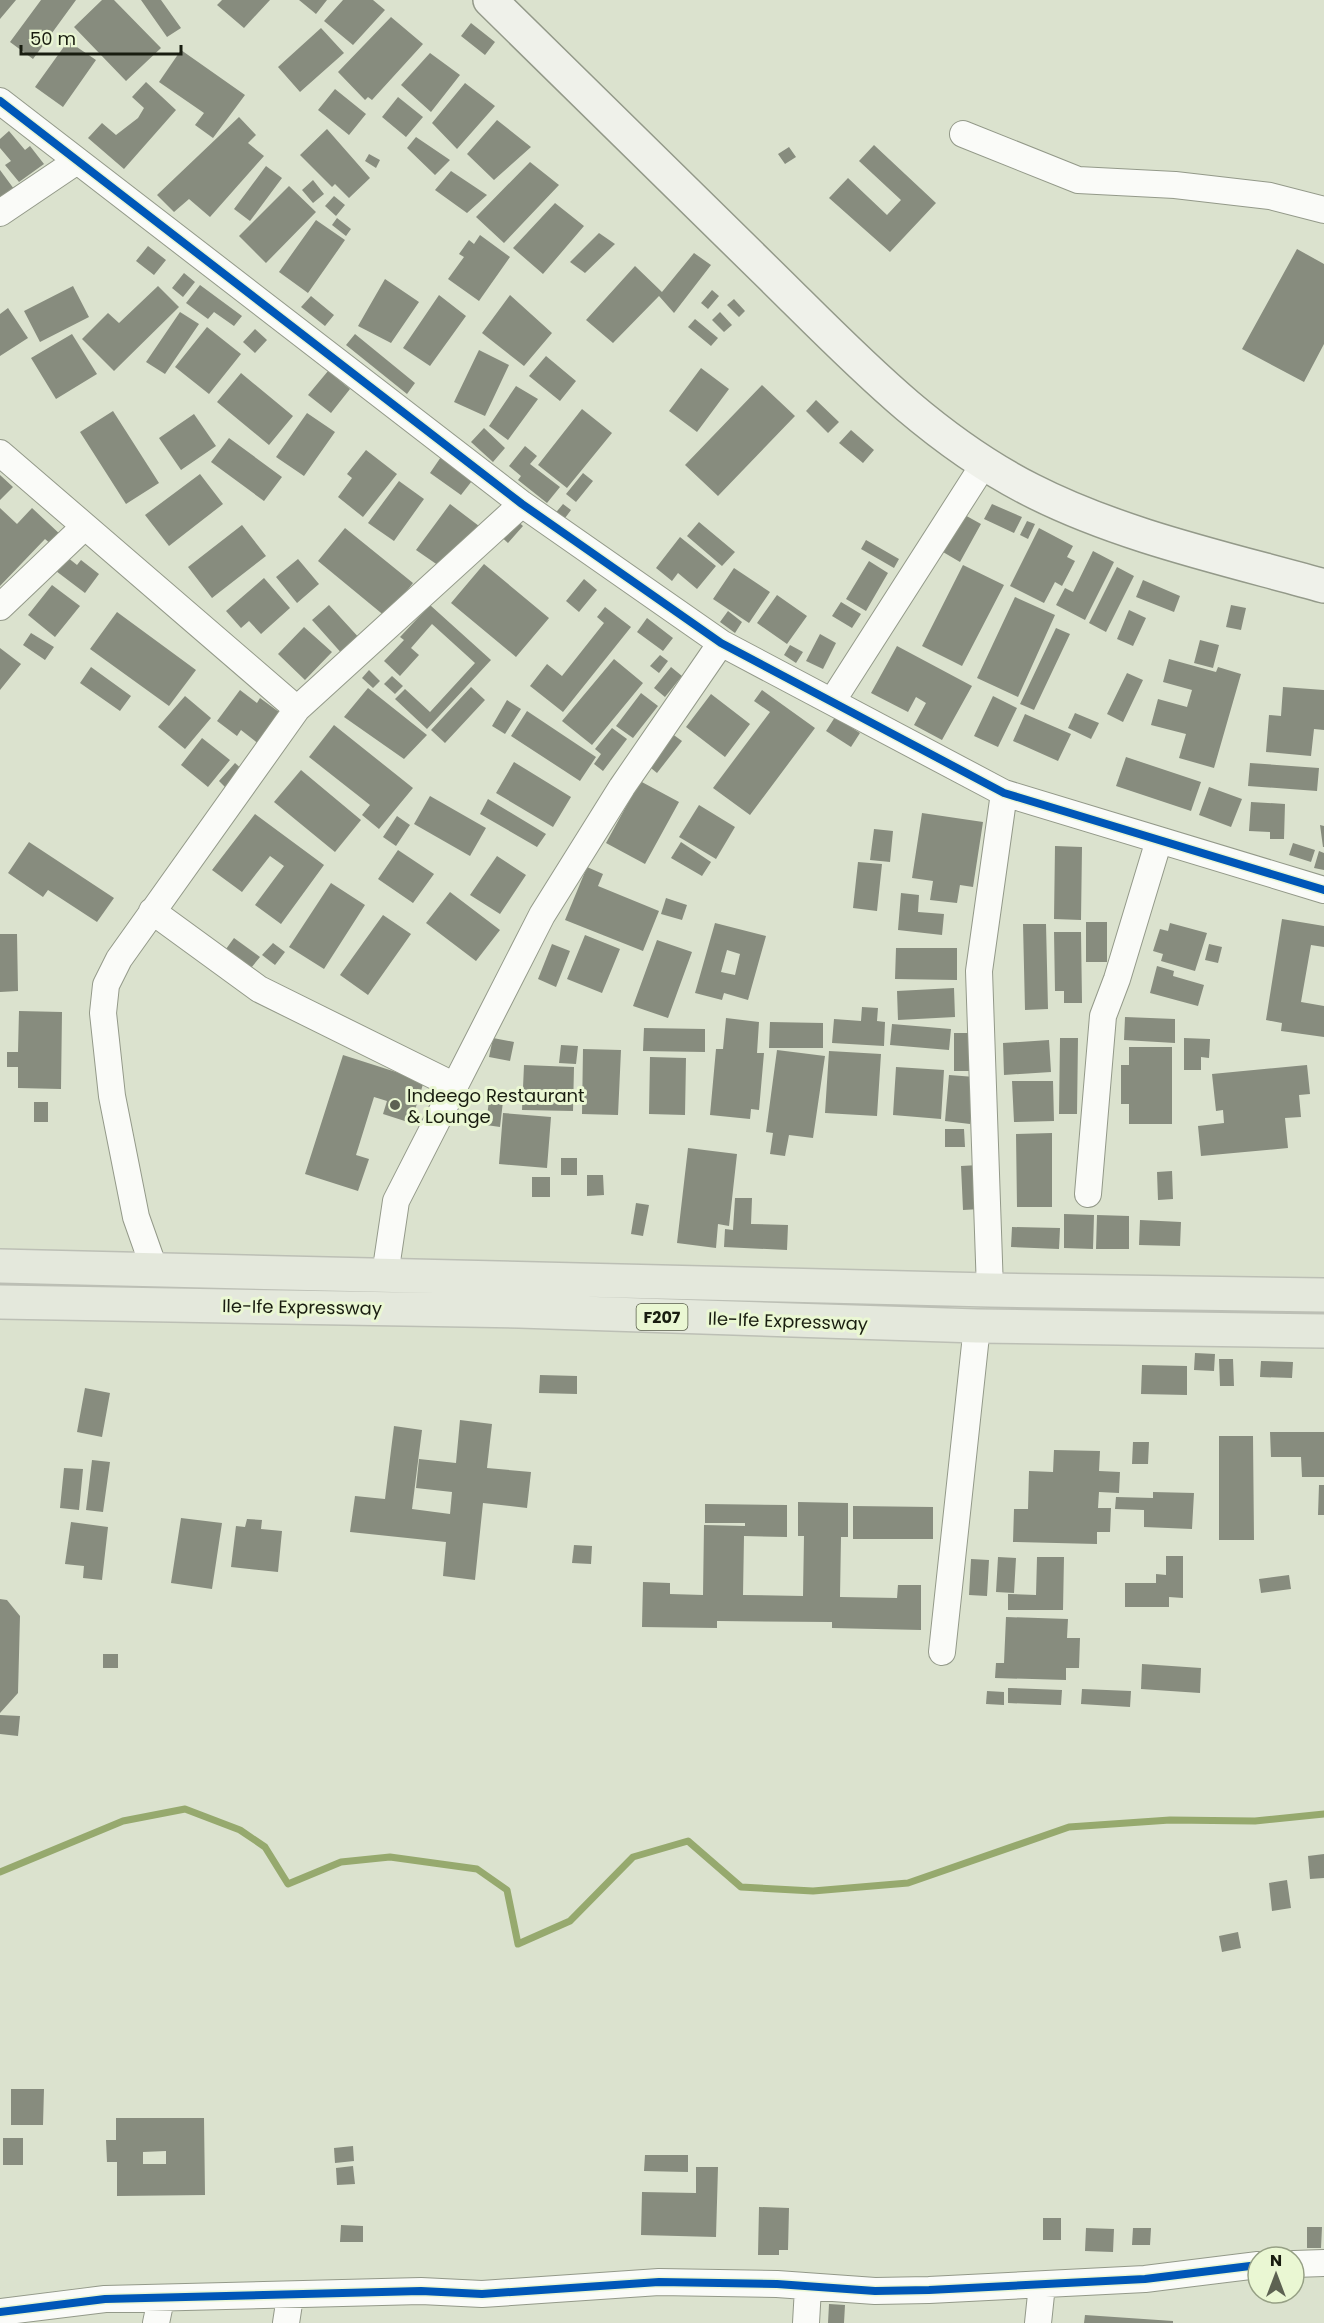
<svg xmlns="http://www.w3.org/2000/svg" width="1324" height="2323" font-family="Poppins,sans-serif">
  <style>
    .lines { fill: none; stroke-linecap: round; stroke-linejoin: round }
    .stream { stroke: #96a96e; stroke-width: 7 }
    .building { fill: #878c7e; fill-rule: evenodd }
    .street-casing { stroke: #939989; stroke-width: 28 }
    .secondary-casing { stroke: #939989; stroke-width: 36 }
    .primary-casing { stroke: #bcbfb5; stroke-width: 36 }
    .street { stroke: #fafbf8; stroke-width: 26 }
    .secondary { stroke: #eff1ea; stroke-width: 33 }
    .primary { stroke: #e4e8dc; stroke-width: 33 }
    .cycleway-casing { stroke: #eaf7d3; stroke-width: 11 }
    .cycleway { stroke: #0057b8; stroke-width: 8 }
    .poi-dot { fill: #5d6252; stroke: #eaf7d3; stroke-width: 2 }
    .labels { text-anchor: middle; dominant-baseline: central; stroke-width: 6; stroke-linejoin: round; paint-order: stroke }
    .shield { fill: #eaf7d3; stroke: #585e4a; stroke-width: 1.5 }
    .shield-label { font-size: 16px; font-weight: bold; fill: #191d10 }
    .poi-label { font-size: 18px; fill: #191d10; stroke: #eaf7d3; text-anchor: start }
    .street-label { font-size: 18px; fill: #191d10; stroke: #eaf7d3 }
  </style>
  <rect width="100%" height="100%" fill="#dbe2ce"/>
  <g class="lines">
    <path class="stream" d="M0 1872 123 1821 185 1809 240 1830 265 1847 288 1884 341 1862 390 1857 477 1869 507 1890 518 1944 570 1921 633 1857 688 1841 741 1887 813 1891 908 1883 1069 1827 1170 1820 1255 1821 1324 1814"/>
  </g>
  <path class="building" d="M0 0H16L0 19Z
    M41 0H76L33 59 10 42Z
    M102 0H114L161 48 126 81 74 27Z
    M141 0H161L181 28 167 37Z
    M222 0H270L244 28 217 5Z
    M299 0H327L316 14Z
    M343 0H373L385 10 353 45 324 21Z
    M391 17 423 44 372 100 368 97 365 100 338 72Z
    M471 23 495 42 485 55 461 36Z
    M321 28 344 53 300 92 278 67Z
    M68 41 96 60 63 107 35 87Z
    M181 50 245 95 213 138 195 125 204 113 159 82Z
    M430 53 460 75 431 112 401 85Z
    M146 82 176 110 124 169 88 138 102 123 116 135 138 118 144 108 132 97Z
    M465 83 495 106 457 149 432 123Z
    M335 89 366 114 349 135 318 110Z
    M398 97 423 117 406 137 382 117Z
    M239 117 256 135 248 143 264 156 210 217 189 199 174 212 157 195Z
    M497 120 531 147 494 180 467 154Z
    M327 129 370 178 349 198 335 184 332 187 300 155Z
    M9 131 25 150 30 146 44 164 19 182 5 165 11 161 0 148V139Z
    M416 137 450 160 435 175 407 148Z
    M874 145 936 203 890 252 829 198 848 178 887 215 901 200 859 161Z
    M789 147 796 157 785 164 778 154Z
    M369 154 380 160 376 168 365 161Z
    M530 162 559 185 504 243 476 217Z
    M266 166 282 178 250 221 234 209Z
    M0 170 14 189 0 200Z
    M451 171 487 195 467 213 435 190Z
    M313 180 324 194 313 203 302 190Z
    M289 186 316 212 266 263 239 236Z
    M334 196 345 205 336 216 325 206Z
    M555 203 584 226 543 274 513 248Z
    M337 218 351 229 346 236 332 225Z
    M316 220 345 240 308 293 279 272Z
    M599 233 615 244 585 273 570 262Z
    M480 235 510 257 479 301 448 279 464 257 459 254 469 240 474 244Z
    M148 246 166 260 154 275 136 261Z
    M1297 249 1324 264V344L1304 382 1242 349Z
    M694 253 711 265 674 313 659 296 613 343 586 320 635 266 662 292Z
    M184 273 195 282 183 297 172 288Z
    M385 279 419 302 391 343 358 326Z
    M200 285 242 316 234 326 214 312 208 319 186 303Z
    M73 286 89 317 40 342 24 311Z
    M158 286 179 307 114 371 82 339 108 313 119 323Z
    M712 290 719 296 708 309 701 303Z
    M439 295 466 316 430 366 403 348Z
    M510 295 552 333 524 366 482 333Z
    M311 296 334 315 325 326 301 307Z
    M734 299 745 311 739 317 727 305Z
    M8 308 28 338 0 356V314Z
    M180 312 199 324 165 374 146 362Z
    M720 312 732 325 724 332 712 320Z
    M695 319 718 338 711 346 688 327Z
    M207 327 241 354 209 394 175 367Z
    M255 329 267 340 255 353 243 342Z
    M72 334 97 374 56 399 31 358Z
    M355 334 415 383 407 394 346 345Z
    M479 350 509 365 485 416 454 402Z
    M546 356 576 381 560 401 529 376Z
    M701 368 729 389 697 432 669 411Z
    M328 371 350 389 331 413 308 395Z
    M241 373 293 416 269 445 217 402Z
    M762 385 795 416 718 496 685 465Z
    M516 386 538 399 508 440 489 426Z
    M816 400 839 422 828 433 806 411Z
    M582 409 612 433 567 488 538 465Z
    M113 411 159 483 126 504 80 432Z
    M307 413 335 432 304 476 276 457Z
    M194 414 216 446 181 470 159 438Z
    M484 428 505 448 493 462 471 442Z
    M851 430 874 450 863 463 839 443Z
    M229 438 282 477 264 501 211 462Z
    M525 446 537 456 530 464 560 487 547 503 518 480 521 476 509 466Z
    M366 450 397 474 363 517 338 497 352 478 347 474Z
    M443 454 475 477 461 495 430 473Z
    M583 473 593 481 576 502 566 494Z
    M200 474 223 504 169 546 145 515Z
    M0 475 13 487 0 500Z
    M399 481 424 499 394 541 368 523Z
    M450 504 479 526 445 570 416 550Z
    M563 504 571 510 562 522 553 516Z
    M992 504 1022 517 1014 533 984 519Z
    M0 508 17 524 32 508 62 536 53 546 45 539 0 586Z
    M963 514 981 524 960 562 943 552Z
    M513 517 523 526 508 543 498 534Z
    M1027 521 1035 524 1028 539 1020 535Z
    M699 522 735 552 722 566 687 536Z
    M242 525 266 556 212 598 188 567Z
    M345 528 413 583 386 617 318 561Z
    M1039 528 1073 546 1067 557 1075 561 1062 586 1055 582 1044 603 1010 586Z
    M680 537 716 566 697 589 678 573 672 581 656 568Z
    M866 540 899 559 894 568 861 549Z
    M1093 551 1114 562 1085 620 1056 605 1065 588 1073 592Z
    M67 557 77 565 81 560 99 574 85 593 56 571Z
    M298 559 319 584 297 603 276 577Z
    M869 561 888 573 866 611 846 599Z
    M484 564 549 618 516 657 451 603Z
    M963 565 1004 585 962 666 922 646Z
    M1117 567 1134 576 1106 632 1089 623Z
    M734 568 770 592 749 623 713 599Z
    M264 578 290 608 261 634 249 621 241 628 226 611Z
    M584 579 597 590 579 612 566 601Z
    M1143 580 1180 596 1174 612 1136 597Z
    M52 585 80 606 55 637 28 615Z
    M777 595 807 616 787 644 757 623Z
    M1015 597 1055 615 1018 697 977 678Z
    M841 602 861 614 852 628 832 616Z
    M329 605 362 641 344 656 312 620Z
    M430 605 491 660 427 729 395 699 405 689 430 712 475 663 432 624 411 648 419 655 400 676 384 661 404 640 400 637Z
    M1231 605 1246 608 1241 630 1226 627Z
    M605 607 631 627 563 712 530 686 547 664 562 676 604 623 597 617Z
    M1129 610 1146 618 1133 646 1117 639Z
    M728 611 742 622 735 633 720 622Z
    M117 612 196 670 169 706 90 649Z
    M647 618 673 638 663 651 637 632Z
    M304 627 332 652 305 680 278 654Z
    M1056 628 1070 634 1034 710 1020 704Z
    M31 633 54 647 45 660 23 645Z
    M820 634 836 643 823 669 806 661Z
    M1200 640 1219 645 1213 668 1194 663Z
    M790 645 803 652 796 663 784 655Z
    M897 646 972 686 942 740 914 725 926 703 916 697 908 712 871 693Z
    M0 648 21 664 0 690Z
    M660 655 668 661 659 673 650 666Z
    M614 659 643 683 592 745 562 721Z
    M1169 659 1216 672 1218 667 1241 674 1214 768 1179 758 1186 734 1151 725 1158 699 1187 707 1192 690 1163 682Z
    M91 667 131 696 120 711 80 683Z
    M671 667 682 676 665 697 654 688Z
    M369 670 380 681 373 688 362 678Z
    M1127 673 1143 680 1123 722 1107 714Z
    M392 676 403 686 395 694 384 684Z
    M471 687 485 700 445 743 431 730Z
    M1283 687 1324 690V730L1314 729 1311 756 1266 752 1269 715 1281 716Z
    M368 688 427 735 404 759 344 717Z
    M240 690 257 703 260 698 279 712 276 716 283 722 264 748 241 730 237 736 217 721Z
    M762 690 815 728 750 815 713 788 770 712 754 701Z
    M641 693 658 706 633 738 616 726Z
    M711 694 750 724 725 757 686 727Z
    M185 696 211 718 185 749 158 727Z
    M993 696 1017 708 998 747 974 736Z
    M507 700 521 709 505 734 492 726Z
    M527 711 596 757 580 781 511 736Z
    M1075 713 1099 723 1091 739 1068 728Z
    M1025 714 1071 734 1058 761 1013 741Z
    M835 717 860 733 851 747 826 731Z
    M334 725 413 788 379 829 362 815 370 805 309 757Z
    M612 728 627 739 603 771 594 764 601 754 595 749Z
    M671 733 682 741 657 773 646 764Z
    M202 738 230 760 208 787 181 765Z
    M1126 757 1201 782 1191 811 1116 786Z
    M514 762 571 797 553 827 496 793Z
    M235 763 244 771 227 789 219 781Z
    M1250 763 1319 768 1317 791 1248 786Z
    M301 770 361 820 335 852 274 802Z
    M640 781 679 802 645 864 606 843Z
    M1209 787 1242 799 1231 827 1199 815Z
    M430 796 486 828 470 856 414 824Z
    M488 799 546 834 537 847 480 814Z
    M1251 802 1285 804 1284 839H1270V832L1249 831Z
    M699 805 735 827 716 859 679 837Z
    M922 813 983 822 973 887 960 885 957 903 930 900 933 881 912 878Z
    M255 814 324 865 281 924 255 905 284 866 270 856 242 892 212 870Z
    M397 816 410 825 396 846 383 837Z
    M1320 825 1324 826V847H1323Z
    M874 829 893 831 890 862 870 860Z
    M29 842 114 898 97 922 48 890 43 897 8 873Z
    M681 842 711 862 702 876 671 858Z
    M1293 843 1315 850 1311 862 1289 855Z
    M1055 846 1082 847 1081 920 1054 919Z
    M398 850 434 874 413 903 378 879Z
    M1319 851 1324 853V870L1314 868Z
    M497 856 526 875 500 914 470 895Z
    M858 862 882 864 877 911 853 908Z
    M587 867 603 874 598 886 659 911 643 951 565 920Z
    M331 883 365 905 324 969 289 947Z
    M450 892 500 930 476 961 426 923Z
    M901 893 919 895 918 912 944 914 942 935 898 930Z
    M666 898 687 905 682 920 661 914Z
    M383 915 411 934 368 995 340 975Z
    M1282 919 1324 926V947L1311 945 1301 1002 1324 1006V1037L1281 1031 1282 1023 1266 1020Z
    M1086 922H1107V962H1086Z
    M715 923 766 936 748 1000 724 993 722 1000 695 993ZM727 950 740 954 735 975 721 972Z
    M1170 923 1207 933 1195 971 1161 961 1163 954 1153 951 1160 929 1168 931Z
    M1023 924H1046L1048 1009 1025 1010Z
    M1054 932H1081L1082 1003H1064V991H1055Z
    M0 934H17L18 991 0 992Z
    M585 935 620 949 602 993 567 979Z
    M234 938 260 957 251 968 226 949Z
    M657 940 692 952 668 1018 633 1006Z
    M273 943 285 952 275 965 262 955Z
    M552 944 570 951 556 987 538 979Z
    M1209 944 1222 947 1218 963 1205 960Z
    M896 948H957V980L895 979Z
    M1157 966 1174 971 1173 976 1204 985 1198 1006 1150 993Z
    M954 988 955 1017 898 1020 897 991Z
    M862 1007 878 1008 877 1021 885 1022 884 1046 832 1043 834 1019 861 1021Z
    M19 1011 62 1012 61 1089 18 1088V1067H7V1052H18Z
    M1125 1017 1175 1019V1043L1124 1040Z
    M726 1018 759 1022 757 1053H764L759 1110 751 1109 750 1119 710 1115 716 1049H723Z
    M770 1022 823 1023V1048H769Z
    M892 1024 951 1029 949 1050 890 1045Z
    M644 1028 705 1029V1052L643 1051Z
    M954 1033H972V1071H954Z
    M493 1038 514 1042 510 1061 489 1057Z
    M1060 1038H1078L1077 1114H1059Z
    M1184 1038 1210 1039 1209 1058 1201 1057V1070H1184Z
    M1049 1040 1051 1072 1004 1075 1003 1043Z
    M561 1045 578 1046 576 1064 559 1063Z
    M1129 1047H1172V1124H1129V1104H1121V1065H1129Z
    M583 1049 621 1050 618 1115 582 1114Z
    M777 1050 825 1056 813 1138 789 1135 785 1156 770 1154 773 1133 766 1132Z
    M829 1051 881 1054 877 1116 825 1113Z
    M343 1055 424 1081 411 1123 383 1114 387 1101 374 1097 356 1155 369 1159 358 1191 305 1174Z
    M650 1057 686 1058 685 1115 649 1114Z
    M524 1065 574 1067 573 1111 522 1110Z
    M1307 1065 1310 1094 1299 1095 1301 1117 1285 1118 1288 1148 1201 1156 1198 1126 1224 1123 1223 1110 1216 1111 1212 1074Z
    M896 1067 944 1070 941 1119 893 1115Z
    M949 1075 975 1077 970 1124 945 1121Z
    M1012 1081H1053L1054 1121 1014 1122Z
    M490 1092 504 1093 500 1127 486 1125Z
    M34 1102H48V1122H34Z
    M503 1113 551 1117 547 1168 499 1164Z
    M945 1129H964L965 1147H945Z
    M1052 1133V1207H1017L1016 1134Z
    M688 1148 737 1154 729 1226 718 1224 716 1248 677 1243Z
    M561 1158H577V1175H561Z
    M979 1165 981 1209 963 1210 961 1166Z
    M1172 1171 1173 1199 1158 1200 1157 1172Z
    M587 1175H603L604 1195 587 1196Z
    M532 1177H550V1197H532Z
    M735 1198H752L751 1224 788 1225 787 1250 724 1247 725 1229 733 1230Z
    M636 1203 649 1205 643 1236 631 1234Z
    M1064 1214 1094 1215 1093 1249 1064 1248Z
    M1097 1215 1129 1216V1249H1096Z
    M1140 1220 1181 1222 1180 1246 1139 1245Z
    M1012 1227 1060 1228 1059 1249 1011 1247Z
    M1195 1353 1215 1354 1214 1371 1194 1370Z
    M1219 1359H1233L1234 1386H1220Z
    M1261 1361 1293 1362 1292 1378 1260 1377Z
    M1142 1365 1187 1366V1395L1141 1394Z
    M540 1375 577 1376V1394L539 1393Z
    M85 1388 110 1393 102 1437 77 1432Z
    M460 1420 492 1424 487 1468 531 1472 527 1508 483 1503 475 1580 443 1576 446 1542 350 1532 355 1496 385 1499 394 1426 422 1430 412 1509 450 1514 452 1492 416 1488 419 1459 456 1463Z
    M1270 1432H1324V1477H1302L1301 1457H1271Z
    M1219 1436H1253L1254 1540H1219Z
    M1133 1442H1149L1148 1464H1132Z
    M1054 1450 1100 1451 1099 1471 1120 1472 1119 1493 1099 1492 1098 1508H1111L1110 1532H1097V1544L1013 1542 1014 1509H1028L1029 1471 1053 1472Z
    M92 1460 110 1462 103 1512 86 1510Z
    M64 1468 83 1469 79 1510 60 1508Z
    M1319 1485H1324V1515H1318Z
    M1153 1492 1194 1493 1192 1529 1144 1527V1510L1115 1509 1116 1497 1153 1498Z
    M798 1502 848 1503V1537H841L840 1597 897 1598 898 1585H921V1630L832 1628V1622L717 1621V1628L642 1627 643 1582 670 1583V1594L703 1595 704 1525 745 1526V1523H705V1504L787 1505V1537L744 1536 743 1595 803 1596 804 1536H798Z
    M853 1506 933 1507V1539H853Z
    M181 1518 222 1523 212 1589 171 1583Z
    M247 1519 262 1520 261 1529 282 1531 278 1572 231 1567 236 1526 245 1527Z
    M71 1522 108 1527 102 1580 83 1578 84 1566 65 1564Z
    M574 1545 592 1546 591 1564 572 1563Z
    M1166 1556H1183V1598L1169 1597V1607H1125V1583H1156V1574L1166 1575Z
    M998 1557 1016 1558 1014 1593 996 1592Z
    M1037 1557H1064L1063 1610H1008V1594L1036 1595Z
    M971 1559 989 1560 987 1596 969 1595Z
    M1289 1575 1291 1589 1261 1593 1259 1579Z
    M0 1599 7 1600 20 1616 18 1693 0 1713Z
    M1006 1617 1068 1619 1067 1638H1080L1079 1668H1066V1680L995 1678 996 1663H1004Z
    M103 1654H118V1668H103Z
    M1142 1664 1201 1668 1200 1693 1141 1689Z
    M1008 1688 1062 1690 1061 1705 1008 1703Z
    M1082 1689 1131 1691 1130 1707 1081 1704Z
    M987 1691 1004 1692V1705L986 1704Z
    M0 1715 20 1716 18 1736 0 1734Z
    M1324 1854V1878L1310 1879 1308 1856Z
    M1287 1880 1291 1908 1272 1911 1269 1883Z
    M1238 1932 1241 1948 1222 1952 1219 1936Z
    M11 2089H44L43 2125H11Z
    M116 2118H204L205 2195 117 2196V2162H107L106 2140H116ZM166 2151V2164H143V2152Z
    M3 2138H23V2165H3Z
    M353 2146 354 2161 335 2163 334 2148Z
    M645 2155H688V2172L644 2171Z
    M353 2166 355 2184 337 2185 336 2168Z
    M696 2167H718L716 2237 641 2235 642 2192 696 2193Z
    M759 2207 789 2208 788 2250H779V2255H758Z
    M1043 2218H1061V2240H1043Z
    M341 2225 363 2226V2242H340Z
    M1307 2227H1322L1321 2248H1307Z
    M1086 2228 1114 2229 1113 2252 1085 2251Z
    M1133 2228H1151L1150 2245H1132Z
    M829 2304 845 2305 844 2323H828Z
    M1085 2315 1173 2321V2323H1084Z"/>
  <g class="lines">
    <defs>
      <path id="street" d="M0 101 522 504 721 643 1004 793 1324 890
        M963 134 1078 180 1175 185 1270 196 1324 210
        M0 213 77 161
        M0 453 297 709
        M0 607 84 527
        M833 700 984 464
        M152 911 259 989 453 1085
        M1088 1194 1103 1016 1117 979 1159 840
        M154 1268 136 1217 112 1096 103 1013 106 985 119 959 297 709 522 504
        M385 1275 396 1201 542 915 622 787 721 643
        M990 1290 979 971 1004 793
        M942 1652 977 1326
        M1294 2264 1324 2263
        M0 2312 105 2299 421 2291 482 2294 659 2282 777 2284 875 2291 929 2290 1145 2279 1258 2265
        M156 2323 161 2299
        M286 2323 290 2297
        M806 2323 808 2288
        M1038 2323 1042 2285"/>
      <path id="secondary" d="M490 0C581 89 672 178 763 268 846 349 926 437 1031 490 1121 536 1228 559 1324 586"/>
      <path id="primary" d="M0 1266 990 1290 1324 1295
        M0 1302 519 1311 977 1326 1324 1331"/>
    </defs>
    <use href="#street" class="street-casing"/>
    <use href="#secondary" class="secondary-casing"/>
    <use href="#primary" class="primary-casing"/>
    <use href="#street" class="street"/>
    <use href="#secondary" class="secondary"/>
    <use href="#primary" class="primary"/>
    <defs>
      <path id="cycleway" d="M0 101 522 504 721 643 1004 793 1324 890
        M0 2312 105 2299 421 2291 482 2294 659 2282 777 2284 875 2291 929 2290 1145 2279 1258 2265"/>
    </defs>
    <use href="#cycleway" class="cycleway-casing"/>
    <use href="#cycleway" class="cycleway"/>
  </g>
  <circle class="poi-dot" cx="395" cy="1105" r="6"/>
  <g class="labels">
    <rect class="shield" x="636.5" y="1304" width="51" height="26" rx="4.5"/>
    <g class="shield-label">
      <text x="662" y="1317">F207</text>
    </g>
    <g class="poi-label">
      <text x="407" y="1095">Indeego Restaurant<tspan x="407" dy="21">&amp; Lounge</tspan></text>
    </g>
    <g class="street-label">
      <text transform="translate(302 1307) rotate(1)">Ile-Ife Expressway</text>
      <text transform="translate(788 1321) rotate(2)">Ile-Ife Expressway</text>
    </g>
  </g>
  <g transform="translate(1276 2275)"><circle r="28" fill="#eaf7d3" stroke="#96a085" stroke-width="1.5"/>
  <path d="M0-4.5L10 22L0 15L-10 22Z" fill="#5d6252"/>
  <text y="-9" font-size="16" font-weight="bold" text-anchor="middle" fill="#191d10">N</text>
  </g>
  <path d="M21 45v9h160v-9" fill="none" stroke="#191d10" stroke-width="3"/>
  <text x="30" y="45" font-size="18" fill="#191d10" stroke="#eaf7d3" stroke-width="4.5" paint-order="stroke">50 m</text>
</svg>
